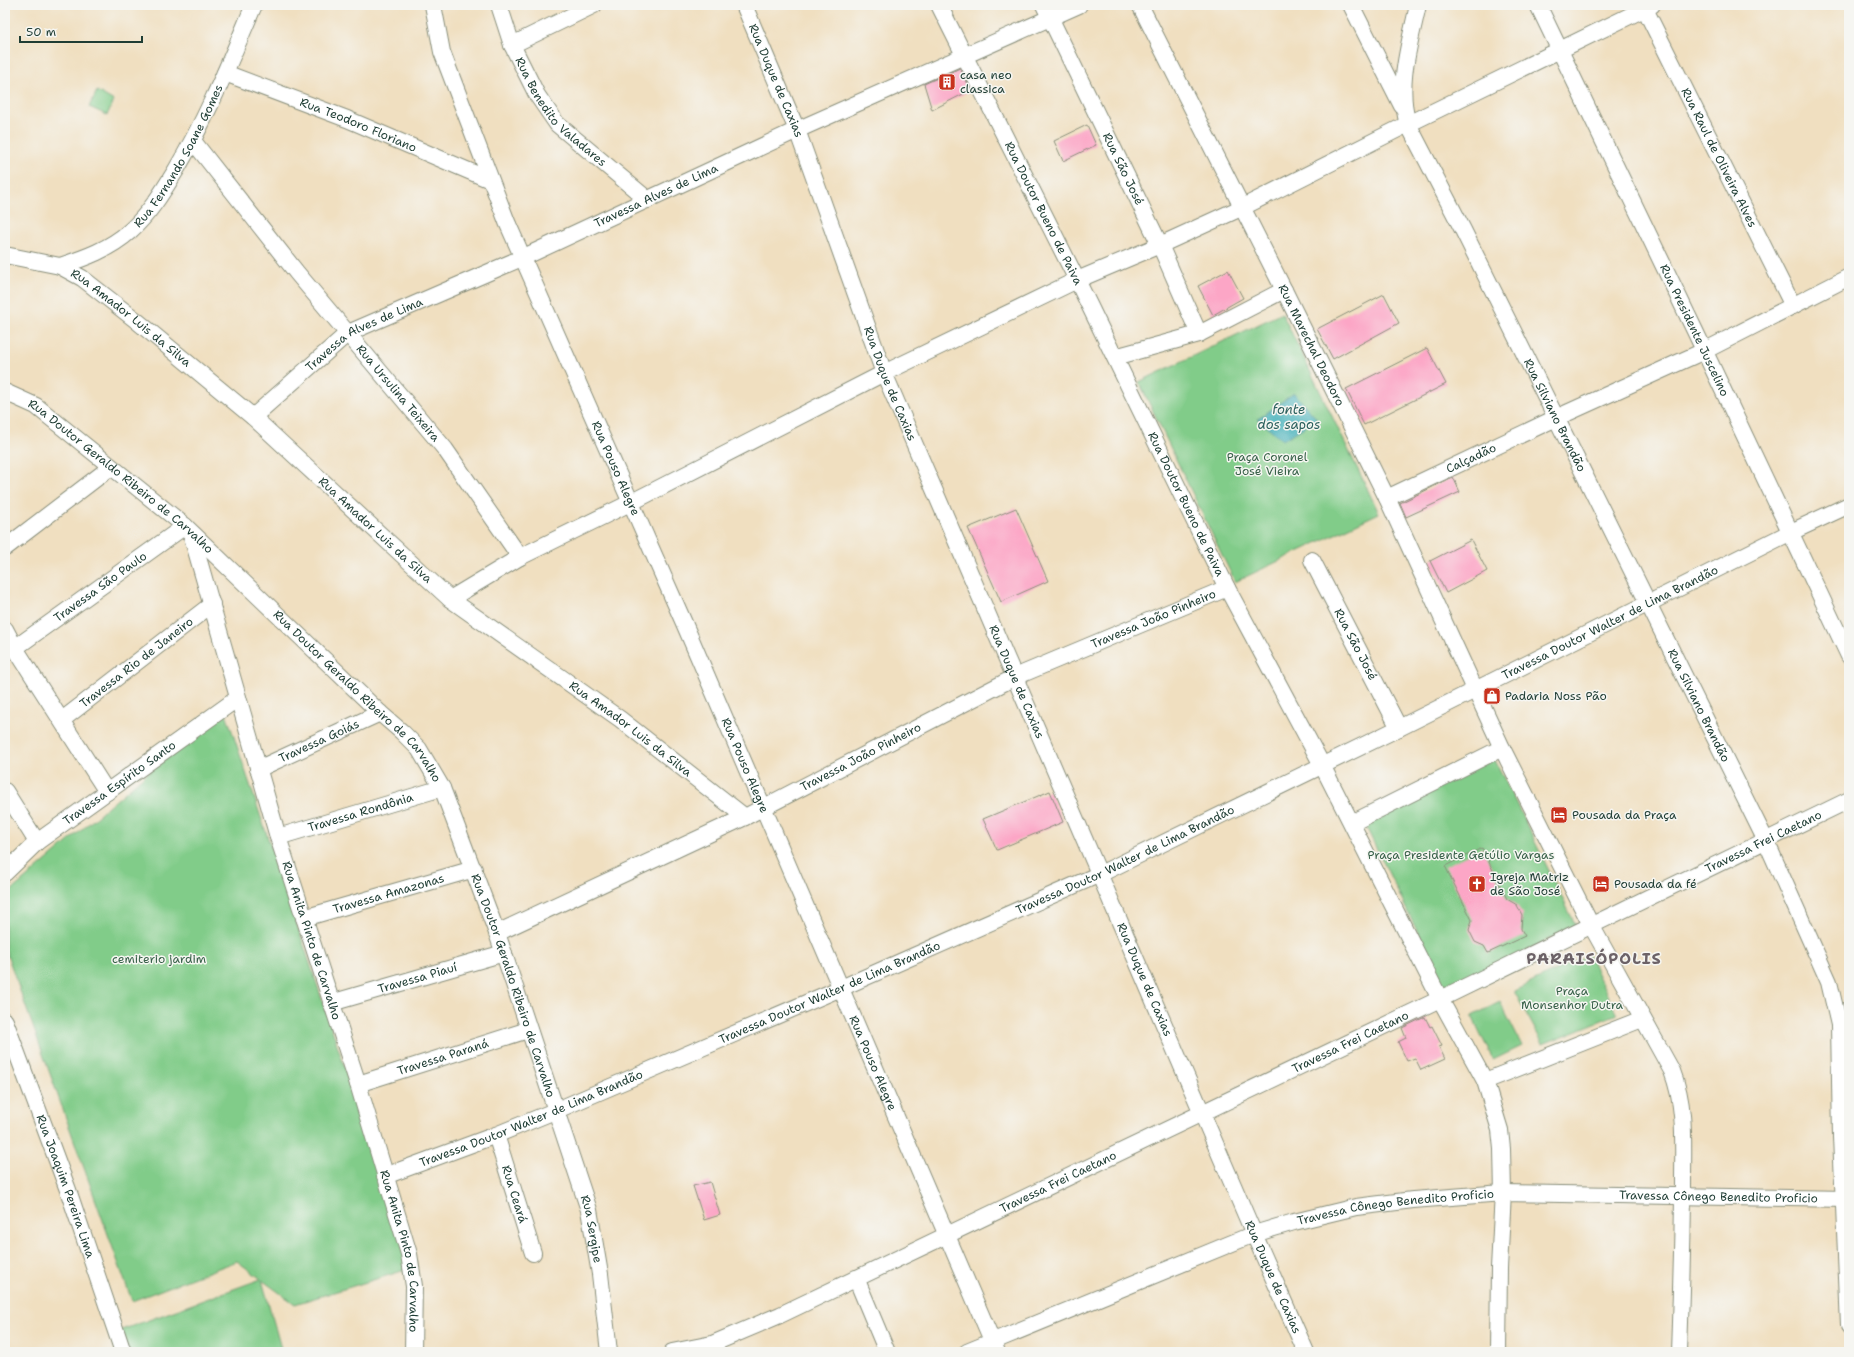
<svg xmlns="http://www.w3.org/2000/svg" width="1854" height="1357" font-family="'Shantell Sans',sans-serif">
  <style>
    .green { fill: #81cc89; stroke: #50845e }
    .water { fill: #3fafb9; stroke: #2f7676 }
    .building { fill: #fca6c6 }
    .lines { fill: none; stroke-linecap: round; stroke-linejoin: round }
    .minor-casing { stroke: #888e7a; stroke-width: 18 }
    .minor { stroke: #fff; stroke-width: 16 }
    .labels { text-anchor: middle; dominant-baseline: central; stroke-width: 3; stroke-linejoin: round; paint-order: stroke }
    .poi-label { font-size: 12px; fill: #1f3d34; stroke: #f6f6f2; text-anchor: start }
    .street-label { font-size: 12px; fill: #1f3d34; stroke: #f6f6f2 }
    .park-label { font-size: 12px; fill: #386149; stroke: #f6f6f2 }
    .water-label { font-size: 13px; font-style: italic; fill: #295f5c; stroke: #f6f6f2 }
    .district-label { font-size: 16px; font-weight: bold; letter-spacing: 1px; fill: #6c6267; stroke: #f6f6f2 }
  </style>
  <rect width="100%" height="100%" fill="#f6f6f2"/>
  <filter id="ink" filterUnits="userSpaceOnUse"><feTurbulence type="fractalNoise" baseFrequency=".025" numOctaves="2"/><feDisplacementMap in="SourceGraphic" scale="8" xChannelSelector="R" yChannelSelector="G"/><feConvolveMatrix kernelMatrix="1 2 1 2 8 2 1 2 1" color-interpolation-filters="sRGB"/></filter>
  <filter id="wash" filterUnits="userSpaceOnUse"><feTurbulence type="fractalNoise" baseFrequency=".012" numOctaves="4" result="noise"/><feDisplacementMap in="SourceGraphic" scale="16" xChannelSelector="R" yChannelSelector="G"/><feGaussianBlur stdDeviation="0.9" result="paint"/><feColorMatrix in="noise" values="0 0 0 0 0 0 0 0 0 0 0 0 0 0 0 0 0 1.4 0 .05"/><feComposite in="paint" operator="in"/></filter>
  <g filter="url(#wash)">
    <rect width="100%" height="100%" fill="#f0dfc0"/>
    <path class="green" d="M97 91 114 101 107 115 89 107Z
      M1282 313 1379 513 1235 582 1139 382Z
      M224 707 412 1268 295 1304 262 1280 282 1352H125L116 1332 261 1279 237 1261 132 1301 5 949V896Z
      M1493 756 1576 926 1446 990 1363 821Z
      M1588 955 1617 1014 1543 1044 1514 991Z
      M1500 1002 1522 1046 1493 1060 1472 1016Z"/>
    <path class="water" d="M1294 393 1317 419 1283 440 1258 419Z"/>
    <g id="blocks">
      <path class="building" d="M960 68 971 90 932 110 924 84Z
        M1087 125 1096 145 1063 161 1054 141Z
        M1228 270 1243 298 1213 315 1198 286Z
        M1384 294 1399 323 1333 359 1317 329Z
        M1427 348 1446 384 1364 425 1346 389Z
        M1453 477 1460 492 1406 517 1400 503Z
        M1016 508 1048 581 1001 602 968 528Z
        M1471 540 1487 571 1446 593 1430 561Z
        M1050 791 1063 822 997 850 983 819Z
        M1482 848 1507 899 1517 905 1522 915 1521 929 1525 936 1488 953 1484 946 1475 942 1469 930 1472 920 1445 866Z
        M1425 1017 1430 1027 1432 1026 1442 1046 1439 1047 1445 1059 1421 1070 1415 1058 1407 1061 1398 1042 1406 1038 1402 1028Z
        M710 1182 720 1215 704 1220 693 1186Z"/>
    </g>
  </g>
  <g filter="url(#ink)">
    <use href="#blocks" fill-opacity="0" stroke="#888e7a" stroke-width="1"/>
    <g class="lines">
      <defs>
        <g id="minor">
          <path id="s1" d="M433 5 442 52 507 222 684 623 997 1352"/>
          <path id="s2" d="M499 5 512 45 537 95 557 124 648 200"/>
          <path id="s3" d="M744 5 797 130 884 373 1254 1234 1306 1352"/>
          <path id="s4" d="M939 5 1077 280 1227 588 1322 765 1440 999 1485 1081 1500 1130 1502 1149 1503 1193 1499 1268 1498 1352"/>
          <path id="s5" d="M1044 5 1160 245 1199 334"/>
          <path id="s6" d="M1140 5 1284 290 1387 498 1502 748 1591 925 1672 1071C1686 1107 1683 1143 1683 1182 1683 1238 1681 1295 1679 1352"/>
          <path d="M1351 5 1402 106"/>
          <path id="s7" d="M1418 5C1410 43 1396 85 1408 124L1463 230 1766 841 1829 982 1839 1025 1841 1136 1849 1325"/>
          <path id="s8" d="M1538 5 1695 331 1849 656"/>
          <path id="s9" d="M1645 9 1793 306"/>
          <path d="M512 45 594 5"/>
          <path id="s10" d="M225 73 347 119 490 180"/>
          <path id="s11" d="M193 141 297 273 445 449 520 557"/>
          <path id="s12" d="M5 255 60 266 82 278 137 321 253 417 450 599 620 719 745 817"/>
          <path id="s13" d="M60 266C85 258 110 249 130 231 149 214 162 193 176 170 207 118 230 61 254 5"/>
          <path d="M1115 357 1199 334 1284 290"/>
          <path id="s14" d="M5 392 36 406 185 526 380 713 402 732 419 749 442 788 497 933 589 1210 600 1274 609 1352"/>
          <path id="s15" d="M253 417 348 333 524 257 797 130 1079 5"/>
          <path id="s16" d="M1387 498 1556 418 1704 351 1849 277"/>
          <path id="s17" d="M191 533 278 837 358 1084 409 1254 414 1286 413 1352"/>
          <path d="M5 548 111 467"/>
          <path id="s18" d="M1312 560 1399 728"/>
          <path d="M450 599 520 557 630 503 884 373 1077 280 1160 245 1243 207 1408 124 1652 5"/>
          <path d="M5 629 15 648 107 792"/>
          <path id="s19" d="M15 648 185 526"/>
          <path id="s20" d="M62 720 212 604"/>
          <path id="s21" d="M258 769 380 713"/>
          <path d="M5 791 37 842"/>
          <path d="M1352 823 1502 748"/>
          <path id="s22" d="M278 837 442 788"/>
          <path id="s23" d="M5 873 37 842 238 698"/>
          <path id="s24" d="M304 918 474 869"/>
          <path id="s25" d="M497 933 745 817 1015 677 1227 588"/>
          <path id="s26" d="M331 1003 504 953"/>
          <path id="s27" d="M5 1021 68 1190 123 1352"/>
          <path d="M1485 1081 1642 1019"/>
          <path id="s28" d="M358 1084 528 1030"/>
          <path id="s29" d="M496 1135 533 1253"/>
          <path id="s30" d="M385 1176 496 1135 557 1110 841 988 1100 874 1399 728 1789 533 1849 505"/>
          <path d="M856 1278 887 1352"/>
          <path id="s31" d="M672 1352 712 1344 780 1315 1440 999 1849 800"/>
          <path id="s32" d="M967 1352 1254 1234 1294 1222 1356 1207 1413 1200 1503 1193 1849 1199"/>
        </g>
      </defs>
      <use href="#minor" class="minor-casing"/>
      <use href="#minor" class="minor"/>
    </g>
  </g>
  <defs>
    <symbol id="building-square" viewBox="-11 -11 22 22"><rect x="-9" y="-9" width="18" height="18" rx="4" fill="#c8321e" stroke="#f6f6f2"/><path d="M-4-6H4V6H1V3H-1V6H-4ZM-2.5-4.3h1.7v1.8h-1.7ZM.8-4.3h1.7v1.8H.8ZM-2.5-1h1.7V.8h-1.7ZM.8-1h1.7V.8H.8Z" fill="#fff"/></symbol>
    <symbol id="shop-square" viewBox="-11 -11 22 22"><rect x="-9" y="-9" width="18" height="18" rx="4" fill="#c8321e" stroke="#f6f6f2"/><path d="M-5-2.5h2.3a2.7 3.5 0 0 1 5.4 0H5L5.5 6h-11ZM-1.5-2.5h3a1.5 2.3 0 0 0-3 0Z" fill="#fff"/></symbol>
    <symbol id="hotel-square" viewBox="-11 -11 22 22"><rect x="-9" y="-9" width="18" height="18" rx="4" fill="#c8321e" stroke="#f6f6f2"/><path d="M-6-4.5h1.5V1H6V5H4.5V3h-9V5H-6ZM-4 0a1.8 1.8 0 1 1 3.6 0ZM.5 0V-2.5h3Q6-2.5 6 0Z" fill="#fff"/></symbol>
    <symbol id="church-square" viewBox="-11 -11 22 22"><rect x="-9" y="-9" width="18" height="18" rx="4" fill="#c8321e" stroke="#f6f6f2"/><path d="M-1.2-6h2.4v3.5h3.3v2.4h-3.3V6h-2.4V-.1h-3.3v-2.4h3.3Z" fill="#fff"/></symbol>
  </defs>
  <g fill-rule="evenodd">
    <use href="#building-square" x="937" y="72" width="20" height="20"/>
    <use href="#shop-square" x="1482" y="686" width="20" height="20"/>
    <use href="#hotel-square" x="1549" y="805" width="20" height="20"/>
    <use href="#church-square" x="1467" y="874" width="20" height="20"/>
    <use href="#hotel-square" x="1591" y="874" width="20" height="20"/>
  </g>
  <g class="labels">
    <g class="poi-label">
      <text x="960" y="75">casa neo<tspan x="960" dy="14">classica</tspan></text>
      <text x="1505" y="696">Padaria Noss Pão</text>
      <text x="1572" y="815">Pousada da Praça</text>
      <text x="1490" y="877">Igreja Matriz<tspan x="1490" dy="14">de São José</tspan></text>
      <text x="1614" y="884">Pousada da fé</text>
    </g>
    <g class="street-label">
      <text stroke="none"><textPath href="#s3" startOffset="82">Rua Duque de Caxias</textPath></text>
      <text stroke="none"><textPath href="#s2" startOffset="126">Rua Benedito Valadares</textPath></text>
      <text stroke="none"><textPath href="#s10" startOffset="143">Rua Teodoro Floriano</textPath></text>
      <text stroke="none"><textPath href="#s13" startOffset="169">Rua Fernando Soane Gomes</textPath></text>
      <text stroke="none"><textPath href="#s9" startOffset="166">Rua Raul de Oliveira Alves</textPath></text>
      <text stroke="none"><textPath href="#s5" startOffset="182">Rua São José</textPath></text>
      <text stroke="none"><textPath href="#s15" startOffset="464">Travessa Alves de Lima</textPath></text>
      <text stroke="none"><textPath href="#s4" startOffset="233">Rua Doutor Bueno de Paiva</textPath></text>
      <text stroke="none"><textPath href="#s12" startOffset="144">Rua Amador Luis da Silva</textPath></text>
      <text stroke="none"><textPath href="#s8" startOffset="361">Rua Presidente Juscelino</textPath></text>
      <text stroke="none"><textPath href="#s15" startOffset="140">Travessa Alves de Lima</textPath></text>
      <text stroke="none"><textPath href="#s6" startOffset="381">Rua Marechal Deodoro</textPath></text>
      <text stroke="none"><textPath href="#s3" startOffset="406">Rua Duque de Caxias</textPath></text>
      <text stroke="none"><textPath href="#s11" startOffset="325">Rua Ursulina Teixeira</textPath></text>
      <text stroke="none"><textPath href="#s7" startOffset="447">Rua Silviano Brandão</textPath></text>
      <text stroke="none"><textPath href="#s16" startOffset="93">Calçadão</textPath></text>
      <text stroke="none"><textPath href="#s1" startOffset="499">Rua Pouso Alegre</textPath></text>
      <text stroke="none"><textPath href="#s14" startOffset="144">Rua Doutor Geraldo Ribeiro de Carvalho</textPath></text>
      <text stroke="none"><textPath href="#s4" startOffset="557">Rua Doutor Bueno de Paiva</textPath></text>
      <text stroke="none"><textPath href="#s12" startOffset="468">Rua Amador Luis da Silva</textPath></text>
      <text stroke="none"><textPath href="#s19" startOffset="105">Travessa São Paulo</textPath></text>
      <text stroke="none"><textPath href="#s25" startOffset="728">Travessa João Pinheiro</textPath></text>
      <text stroke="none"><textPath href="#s30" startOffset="1345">Travessa Doutor Walter de Lima Brandão</textPath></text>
      <text stroke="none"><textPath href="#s18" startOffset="95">Rua São José</textPath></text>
      <text stroke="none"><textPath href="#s20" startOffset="94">Travessa Rio de Janeiro</textPath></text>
      <text stroke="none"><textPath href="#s3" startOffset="730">Rua Duque de Caxias</textPath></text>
      <text stroke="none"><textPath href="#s14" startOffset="468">Rua Doutor Geraldo Ribeiro de Carvalho</textPath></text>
      <text stroke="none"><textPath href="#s7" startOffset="771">Rua Silviano Brandão</textPath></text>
      <text stroke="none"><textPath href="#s12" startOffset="792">Rua Amador Luis da Silva</textPath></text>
      <text stroke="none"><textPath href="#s21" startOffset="67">Travessa Goiás</textPath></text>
      <text stroke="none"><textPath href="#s25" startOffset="404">Travessa João Pinheiro</textPath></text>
      <text stroke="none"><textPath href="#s1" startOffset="823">Rua Pouso Alegre</textPath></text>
      <text stroke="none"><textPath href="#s23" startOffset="146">Travessa Espírito Santo</textPath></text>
      <text stroke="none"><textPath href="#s22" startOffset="86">Travessa Rondônia</textPath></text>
      <text stroke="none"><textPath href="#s31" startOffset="1206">Travessa Frei Caetano</textPath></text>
      <text stroke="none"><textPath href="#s30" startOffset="805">Travessa Doutor Walter de Lima Brandão</textPath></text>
      <text stroke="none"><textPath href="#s24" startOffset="88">Travessa Amazonas</textPath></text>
      <text stroke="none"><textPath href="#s17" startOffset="425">Rua Anita Pinto de Carvalho</textPath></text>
      <text stroke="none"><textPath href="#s26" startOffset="90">Travessa Piauí</textPath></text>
      <text stroke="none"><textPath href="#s3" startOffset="1054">Rua Duque de Caxias</textPath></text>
      <text stroke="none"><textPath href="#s14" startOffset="804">Rua Doutor Geraldo Ribeiro de Carvalho</textPath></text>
      <text stroke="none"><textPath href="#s30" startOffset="481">Travessa Doutor Walter de Lima Brandão</textPath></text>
      <text stroke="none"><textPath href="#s31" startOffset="747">Travessa Frei Caetano</textPath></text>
      <text stroke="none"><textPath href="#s28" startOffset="89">Travessa Paraná</textPath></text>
      <text stroke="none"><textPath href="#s1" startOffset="1147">Rua Pouso Alegre</textPath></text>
      <text stroke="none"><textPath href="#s30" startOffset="157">Travessa Doutor Walter de Lima Brandão</textPath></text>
      <text stroke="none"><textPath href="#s31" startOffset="423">Travessa Frei Caetano</textPath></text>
      <text stroke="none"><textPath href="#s27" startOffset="176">Rua Joaquim Pereira Lima</textPath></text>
      <text stroke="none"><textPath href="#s29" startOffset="62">Rua Ceará</textPath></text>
      <text stroke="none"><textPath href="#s32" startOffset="779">Travessa Cônego Benedito Proficio</textPath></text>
      <text stroke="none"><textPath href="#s32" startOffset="455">Travessa Cônego Benedito Proficio</textPath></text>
      <text stroke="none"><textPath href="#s14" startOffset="1060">Rua Sergipe</textPath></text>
      <text stroke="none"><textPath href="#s17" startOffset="749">Rua Anita Pinto de Carvalho</textPath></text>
      <text stroke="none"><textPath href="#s3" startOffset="1378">Rua Duque de Caxias</textPath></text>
    </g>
    <g class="park-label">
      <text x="1267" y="457">Praça Coronel<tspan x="1267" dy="14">José Vieira</tspan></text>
      <text x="1461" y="855">Praça Presidente Getúlio Vargas</text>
      <text x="159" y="959">cemiterio jardim</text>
      <text x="1572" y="991">Praça<tspan x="1572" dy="14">Monsenhor Dutra</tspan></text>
    </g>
    <g class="water-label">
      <text x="1289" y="409">fonte<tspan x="1289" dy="15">dos sapos</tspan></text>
    </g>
    <g class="district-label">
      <text x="1594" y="958">PARAISÓPOLIS</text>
    </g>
  </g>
  <rect width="1854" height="1357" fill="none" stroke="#f6f6f2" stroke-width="20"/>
  <path d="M20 36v6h122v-6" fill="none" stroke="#1f3d34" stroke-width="2"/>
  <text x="26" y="36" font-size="12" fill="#1f3d34" stroke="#f6f6f2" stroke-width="3" paint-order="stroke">50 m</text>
</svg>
